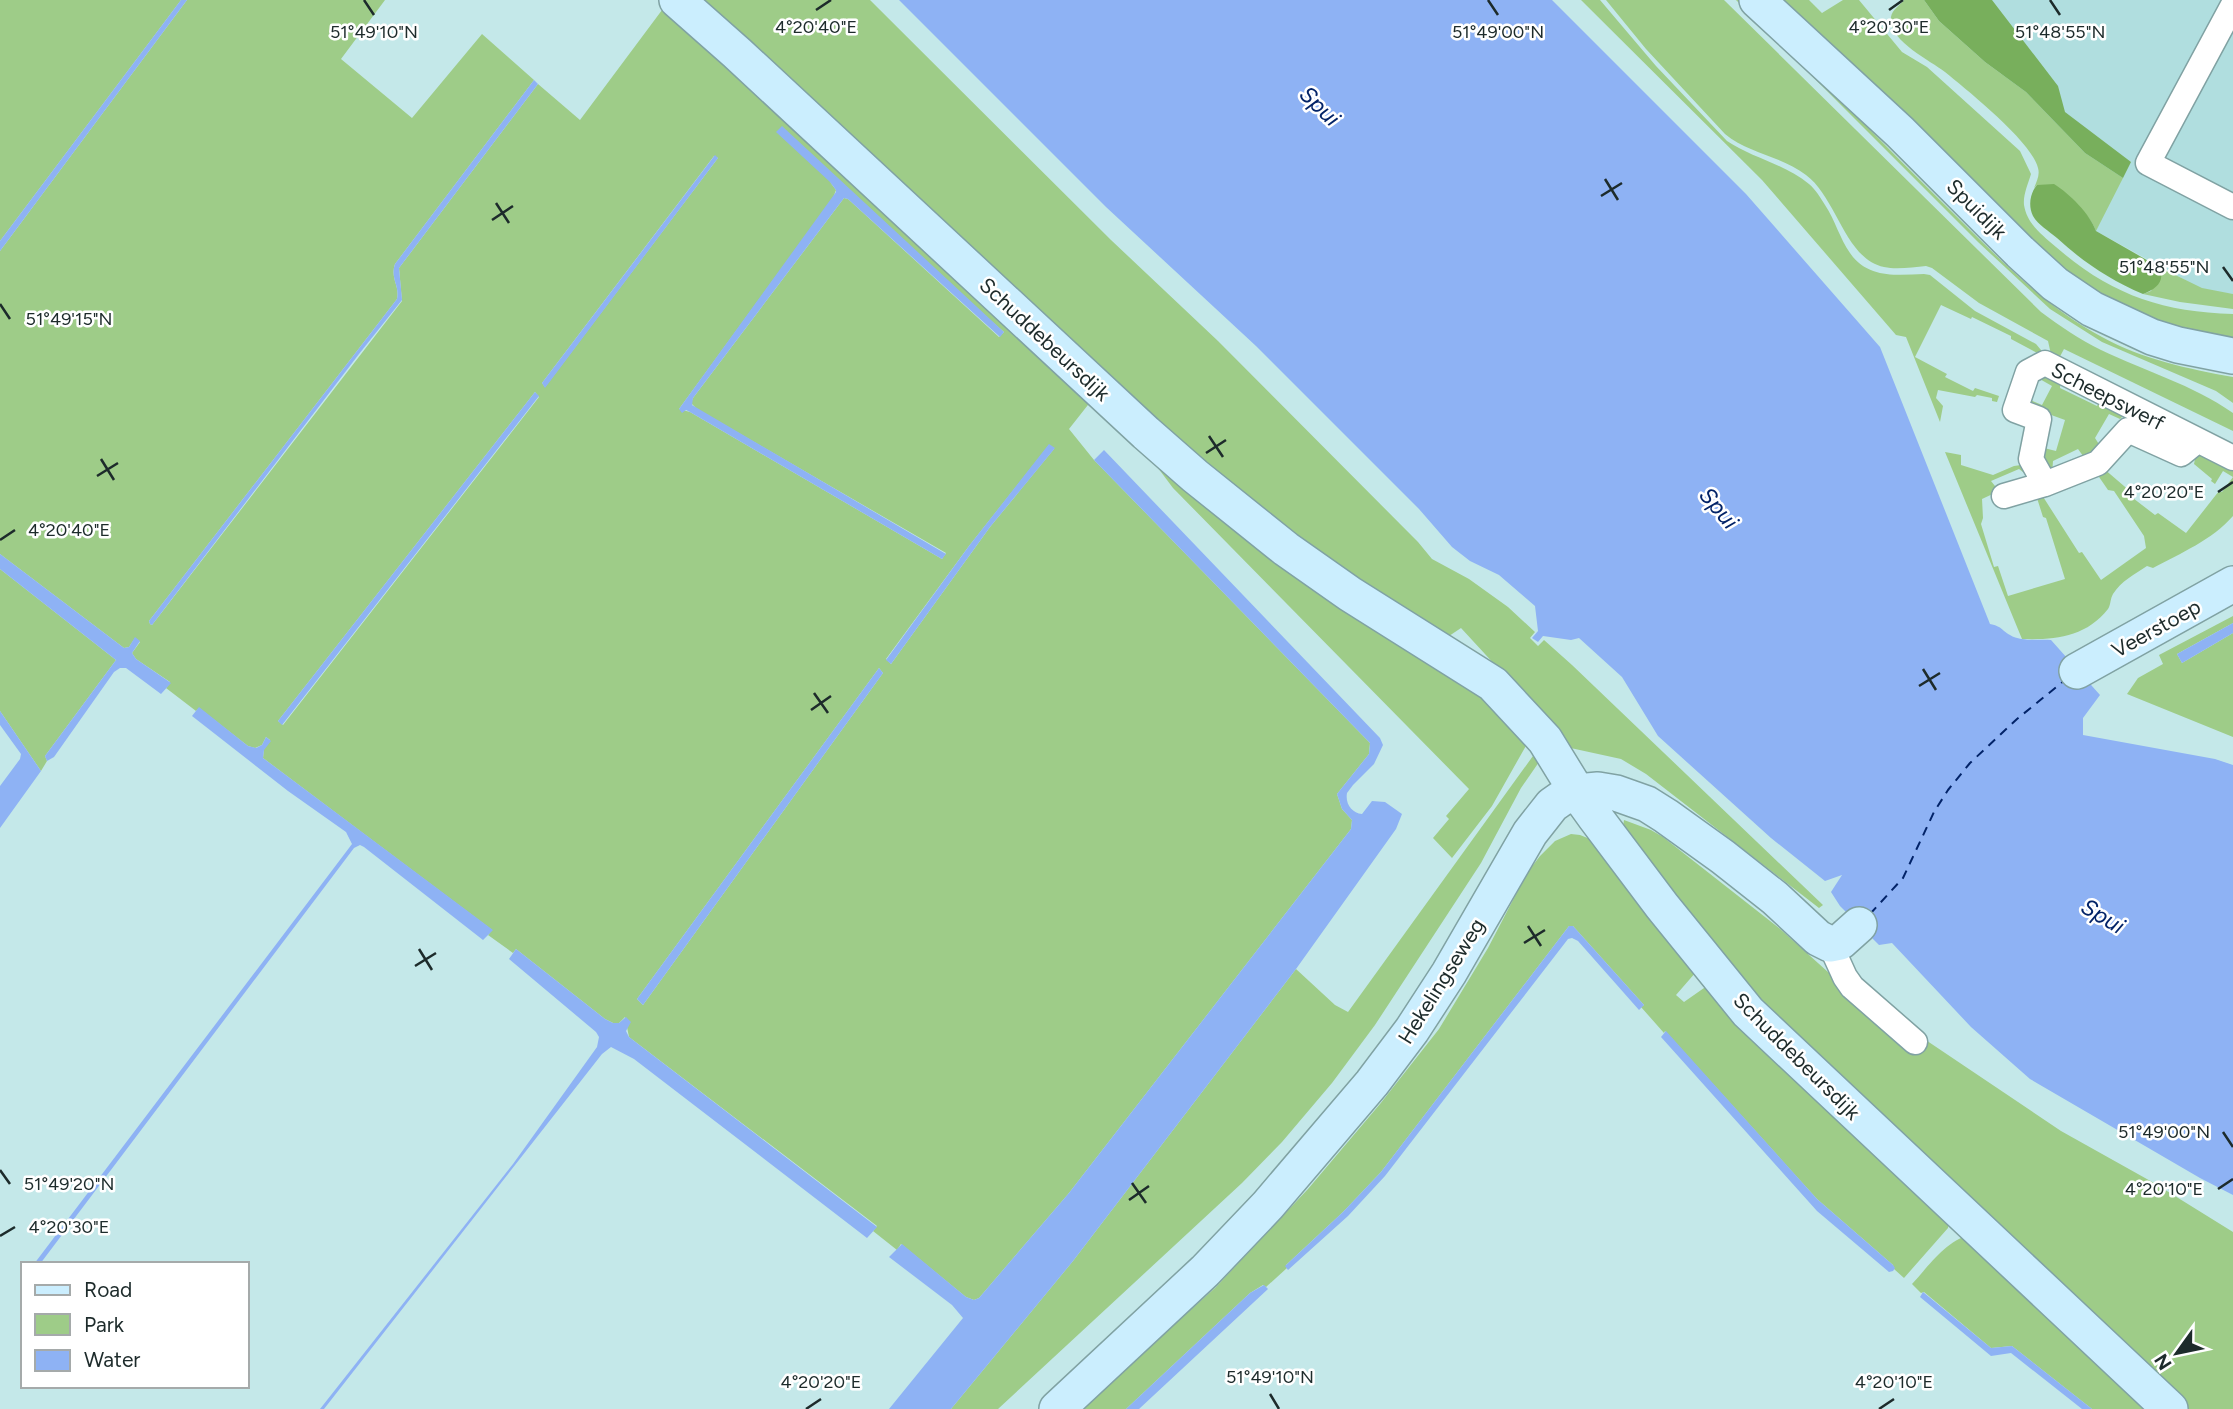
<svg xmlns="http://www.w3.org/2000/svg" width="2233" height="1409" font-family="Figtree,sans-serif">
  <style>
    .built { fill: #b0dedf }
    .green { fill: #9ecc88; fill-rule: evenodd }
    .forest { fill: #78af5c }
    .water { fill: #8eb2f4 }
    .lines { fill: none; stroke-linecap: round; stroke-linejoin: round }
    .ferry { stroke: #022368; stroke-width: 2; stroke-dasharray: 9 7; stroke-linecap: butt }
    .street-casing { stroke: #80a2a3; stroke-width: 27 }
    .secondary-casing { stroke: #80a2a3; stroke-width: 38 }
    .street { stroke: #fff; stroke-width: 24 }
    .secondary { stroke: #cbeefe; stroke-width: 35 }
    .ticks { fill: none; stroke: #1d2b2b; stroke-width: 2.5 }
    .labels { text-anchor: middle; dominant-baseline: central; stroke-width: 5; stroke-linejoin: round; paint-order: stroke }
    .street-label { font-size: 21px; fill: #1d2b2b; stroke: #fff }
    .water-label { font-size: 23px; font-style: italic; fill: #022368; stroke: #fff }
    .ticks-label { font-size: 18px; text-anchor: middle; fill: #1d2b2b; stroke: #fff; stroke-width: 5; stroke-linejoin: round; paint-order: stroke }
  </style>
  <rect width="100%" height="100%" fill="#c4e8e9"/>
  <path class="built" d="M1958 0H2233V294L2208 291 2194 285 2096 231Z"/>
  <path class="green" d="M0 0H181L0 241Z
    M187 0H385L341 59 412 118 482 34 534 80 395 264C390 279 400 285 397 299L149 621 150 624 152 625 402 301 399 268 538 84 580 120 668 2 1095 396 1069 429 1094 460 1370 743 1369 754 1337 794 1342 809 1352 820 1351 829 1069 1193 979 1298 974 1300 966 1297 901 1244 897 1250 873 1231 877 1226 629 1037 625 1017 619 1023H613L605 1019 516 949 513 953 488 935 492 930 263 758 264 749 270 740 266 737 262 745 255 748 248 746 199 708 196 711 166 688 170 682 136 659 132 653 140 642 135 638 129 647 124 648 0 554V251ZM714 156 718 158 545 387 542 383ZM830 182 1004 332 999 337 848 199 844 198 693 398 691 403 697 409 946 553 942 559 690 412 679 409 833 198 836 190ZM535 392 539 397 283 725 278 721ZM1049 445 1054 449 990 527 891 664 886 659 969 546ZM879 668 883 673 643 1005 637 999Z
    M697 0H870L1111 240 1218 341 1418 542 1432 559 1469 579 1508 607 1535 632 1530 638 1538 646 1544 640 1572 665 1823 905 1819 908 1646 774 1621 759 1566 747 1542 716 1461 628 1446 638 1399 610 1216 477Z
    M1581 0H1600L1656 66 1727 141C1752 158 1785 164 1809 184 1816 190 1820 197 1825 205 1835 220 1840 239 1850 253 1868 279 1897 275 1924 274L1930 275 1975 311 2036 344 2041 350V355L2011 339V336L1972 317 1971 319 1941 305 1915 357 1947 374 1945 377 1973 391 1975 388 1999 396 1997 402 1992 401V398L1977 395 1975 397 1938 390 1936 398 1943 406 1940 422 1906 337 1896 335 1762 180Z
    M1606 0H1724L2041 312C2060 326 2080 340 2101 350 2147 372 2191 384 2233 413V431L2064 349 2057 362 2052 359 2048 341 1979 303 1932 268 1926 266C1913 267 1897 270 1884 267 1845 259 1837 198 1806 175 1782 156 1749 154 1725 134L1646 49Z
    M1736 0H1743C1810 68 1876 137 1944 204 1993 252 2040 304 2102 337 2142 359 2188 369 2233 377V403L2216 391 2102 342 2050 309 1978 242Z
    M1776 0H1809L1822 13 1843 0H1859L1902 52 1927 67 2020 151 2031 174C2028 184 2023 195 2024 205 2027 224 2042 235 2056 247 2110 294 2161 312 2233 314V346L2184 339 2063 279Z
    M1904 0H1924L1939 21 1985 62 2026 92 2085 153 2123 178 2096 231C2086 205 2061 197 2037 185L2034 188C2037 181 2040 175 2038 168 2032 142 1967 90 1945 72 1930 60 1888 41 1891 17 1892 10 1900 5 1904 0Z
    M2159 267 2202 288 2233 294V309L2180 302 2143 294 2151 291 2161 271Z
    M2044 373 2061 381 2060 388 2097 406 2100 401 2123 412 2122 417 2120 419 2109 414 2095 438 2102 449 2086 460 2078 449 2053 461 2052 474 2048 473 2040 447 2056 451 2065 420 2029 407 2028 399 2042 405 2052 386 2038 378Z
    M1945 452 1961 455V465L1993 475 2014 466 2021 465 2031 478 2019 469 1991 481 1999 491 1982 499 1983 518 1981 524 1994 567 1998 566 2008 596 2065 579 2046 518 2043 517 2037 498 2040 492 2079 553 2082 552 2101 580 2146 548 2144 536 2114 491 2108 490 2097 474 2103 468 2131 492 2129 495 2155 515 2158 513 2186 533 2219 491 2222 492 2233 477 2223 471 2215 484 2211 481 2212 479 2194 464 2195 459 2201 453 2233 467V516C2212 540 2181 553 2153 568L2147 566C2135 574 2121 581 2113 594 2110 599 2111 604 2108 609 2086 637 2055 640 2022 639Z
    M1158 459 1488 695 1532 735 1492 806 1452 858 1433 838 1449 819 1446 816 1469 789 1173 488 1155 464Z
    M0 569 116 660 45 756 47 761 41 771 0 711Z
    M2233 616V623L2177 654 2182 663 2233 633V737L2127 694 2138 678 2163 664 2159 655Z
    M1538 749 1539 762 1521 788 1481 863 1375 1025 1332 1083 1282 1142 1242 1183 998 1409H951L1073 1261 1296 969 1335 1005 1348 1012Z
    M1624 820 1651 830 1663 837 1779 928 1838 981 2061 1131 2154 1183 2233 1232V1409H2187L1770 1016 1622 834Z
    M1571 834 1580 835 1600 843 1696 972 1676 995 1684 1002 1704 988 1716 989 1949 1220 1948 1228 1904 1278 1894 1269 1893 1265 1817 1199 1665 1031 1664 1033 1641 1007 1644 1005 1573 926H1569L1381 1172 1343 1212 1286 1265 1287 1268 1266 1287 1263 1285 1250 1293 1126 1409H1080L1215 1288 1308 1189 1380 1104 1439 1029 1488 948 1527 873 1540 856 1555 841Z
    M1970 1235 2157 1409H2092L2012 1346 1991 1348 1924 1292 1921 1293 1912 1284C1929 1266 1945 1241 1970 1235Z"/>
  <path class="forest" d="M1924 0H1992L2058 86 2065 112 2131 162 2123 178 2085 153 2026 92 1985 62 1939 21Z
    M2054 184C2070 194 2090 214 2096 231L2159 267C2166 281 2156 289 2143 294 2110 280 2083 262 2057 238 2049 231 2038 225 2033 216 2028 206 2030 193 2037 185Z"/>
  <path class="water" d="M181 0H187L0 251V241Z
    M899 0H1552L1746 194 1880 347 1990 624C2003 627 2000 629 2010 635 2021 642 2039 639 2051 640L2100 695 2083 718V735L2215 759 2233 765V1195L2200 1178 2030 1079 1971 1027 1892 943 1879 945 1840 906 1831 892 1842 875 1825 881 1771 838 1658 736 1622 677 1579 638 1571 640 1543 636 1538 642 1532 638 1538 631 1535 606 1499 575 1470 561 1452 547 1419 509 1256 346 1106 207Z
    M534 80 538 84 399 268 402 300 359 354 152 625 150 624 149 621 397 299C400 285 390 279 395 264Z
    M782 126 1004 332 1000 337 848 199 844 198 693 398 692 405 946 554 942 559 690 412 686 410 682 413 679 409 836 192V190L830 182 776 132Z
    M715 155 718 158 545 388 542 383Z
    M535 392 539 396 282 725 278 721Z
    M1049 444 1055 448 990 527 891 664 886 660 969 546Z
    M1104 450 1380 738 1383 745 1374 764 1353 785 1347 793C1345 804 1352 813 1362 814L1372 801 1385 802 1402 814 1396 829 1296 969 1073 1261 951 1409H889L963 1318 952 1305 889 1257 902 1244 966 1297 974 1300 979 1298 1069 1193 1351 829 1352 820 1342 809 1337 794 1369 754 1370 743 1094 460Z
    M0 554 124 648 129 647 135 637 140 641 132 653 136 659 171 683 161 694 126 668H120L114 672 54 757 47 761 45 756 116 660 0 569Z
    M2233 623V633L2182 663 2177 654Z
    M879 668 883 673 643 1005 637 999Z
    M199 707 248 746 256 748 262 745 266 737 271 741 264 750 263 758 493 930 483 940 364 847 360 845 354 848 40 1264H34L352 844 346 832 288 791 192 716Z
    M0 711 41 771 0 828V786L20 759 21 754 0 725Z
    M1569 926H1573L1644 1005 1639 1010 1578 941 1572 938 1568 939 1385 1176 1348 1216 1288 1270 1285 1266 1343 1212 1381 1172Z
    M516 949 605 1019 613 1023H619L626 1017 631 1022 626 1031 629 1037 877 1227 867 1238 634 1059 611 1047 602 1054 324 1409H320L513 1164 597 1047 599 1037 596 1032 509 959Z
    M1666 1031 1817 1199 1893 1265 1895 1268 1893 1271 1889 1272 1817 1211 1661 1037Z
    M1264 1285 1268 1289 1139 1409H1126L1250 1293Z
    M1923 1292 1991 1348 2012 1346 2092 1409H2082L2011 1353 1991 1356 1920 1297Z"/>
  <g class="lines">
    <path class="ferry" d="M1870 914 1903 878 1934 812 1948 790 1970 763 2017 719 2065 680"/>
    <defs>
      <path id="street" d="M2233 5 2148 163 2233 207
        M2197 441 2181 454 2128 430 2098 463 2045 484 2031 459 2039 419 2015 410 2028 372 2045 363 2233 458
        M2004 496 2045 484
        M1830 944 1845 977 1852 987 1915 1042"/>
      <path id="secondary" d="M677 0 737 53 1146 433 1195 476 1286 549 1350 594 1493 684 1545 740 1577 792 1595 817 1662 906 1748 1012 2170 1409
        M1757 0 1900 132 2020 252 2055 284 2092 309 2152 337 2178 345 2233 356
        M2077 671 2233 584
        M1057 1409 1205 1271 1268 1205 1372 1083 1412 1030 1449 973 1530 833 1552 805 1562 798 1577 792 1598 790 1616 793 1647 804 1666 816 1723 857 1775 898 1818 938 1830 944 1840 942 1859 925"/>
    </defs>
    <use href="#street" class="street-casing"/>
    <use href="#secondary" class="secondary-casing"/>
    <use href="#street" class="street"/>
    <use href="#secondary" class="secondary"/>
  </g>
  <path class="ticks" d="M364 0 374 15M1488 0 1498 15M2050 0 2060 15M816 10 831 0M1889 10 1903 0M1605 179 1618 200M1601 196 1622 183M496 203 509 223M492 220 513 206M2223 267 2233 281M0 304 10 319M1209 436 1223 457M1206 453 1226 440M101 459 114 480M97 476 118 463M2218 492 2233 482M0 540 15 530M1923 669 1936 690M1919 686 1940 673M814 693 828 713M811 710 831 696M1528 926 1541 946M1524 943 1545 930M419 949 432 970M415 966 436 953M2223 1132 2233 1147M0 1170 10 1184M1132 1183 1146 1203M2218 1189 2233 1179M1129 1200 1149 1186M0 1236 15 1227M1270 1394 1279 1409M806 1409 821 1399M1879 1409 1894 1399"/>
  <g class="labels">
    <g class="street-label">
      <text transform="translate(1977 209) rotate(45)">Spuidijk</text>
      <text transform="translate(1045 339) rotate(43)">Schuddebeursdijk</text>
      <text transform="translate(2108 396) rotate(27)">Scheepswerf</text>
      <text transform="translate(2156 628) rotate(-29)">Veerstoep</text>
      <text transform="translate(1441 981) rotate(-58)">Hekelingseweg</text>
      <text transform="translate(1797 1056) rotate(45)">Schuddebeursdijk</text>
    </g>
    <g class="water-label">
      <text transform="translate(1320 106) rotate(44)">Spui</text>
      <text transform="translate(1719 508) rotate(50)">Spui</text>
      <text transform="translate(2103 916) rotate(31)">Spui</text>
    </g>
  </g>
  <g class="ticks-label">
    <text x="816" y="33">4°20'40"E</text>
    <text x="1889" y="33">4°20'30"E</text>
    <text x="374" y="38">51°49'10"N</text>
    <text x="1498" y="38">51°49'00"N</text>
    <text x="2060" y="38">51°48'55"N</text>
    <text x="2164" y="273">51°48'55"N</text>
    <text x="69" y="325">51°49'15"N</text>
    <text x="2164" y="498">4°20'20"E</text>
    <text x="69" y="536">4°20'40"E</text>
    <text x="2164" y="1138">51°49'00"N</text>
    <text x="69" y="1190">51°49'20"N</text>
    <text x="2164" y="1195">4°20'10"E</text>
    <text x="69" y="1233">4°20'30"E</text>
    <text x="1270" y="1383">51°49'10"N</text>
    <text x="821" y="1388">4°20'20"E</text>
    <text x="1894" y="1388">4°20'10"E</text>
  </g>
  <rect x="21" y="1262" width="228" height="126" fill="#ffffff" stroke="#a5aaaa" stroke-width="2"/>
  <rect x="35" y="1285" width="35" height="10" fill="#cbeefe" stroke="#a5aaaa" stroke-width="2"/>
  <text x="84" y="1297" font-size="21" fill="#1d2b2b">Road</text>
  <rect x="35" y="1314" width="35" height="21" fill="#9ecc88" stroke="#a5aaaa" stroke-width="2"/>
  <text x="84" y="1332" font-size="21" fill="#1d2b2b">Park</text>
  <rect x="35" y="1350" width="35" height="21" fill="#8eb2f4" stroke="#a5aaaa" stroke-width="2"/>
  <text x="84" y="1367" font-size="21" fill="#1d2b2b">Water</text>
  <g transform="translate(2177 1353) rotate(237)" stroke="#ffffff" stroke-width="5" paint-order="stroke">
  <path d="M0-5L12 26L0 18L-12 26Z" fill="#1d2b2b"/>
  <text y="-10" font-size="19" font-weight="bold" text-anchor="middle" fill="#1d2b2b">N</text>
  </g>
</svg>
